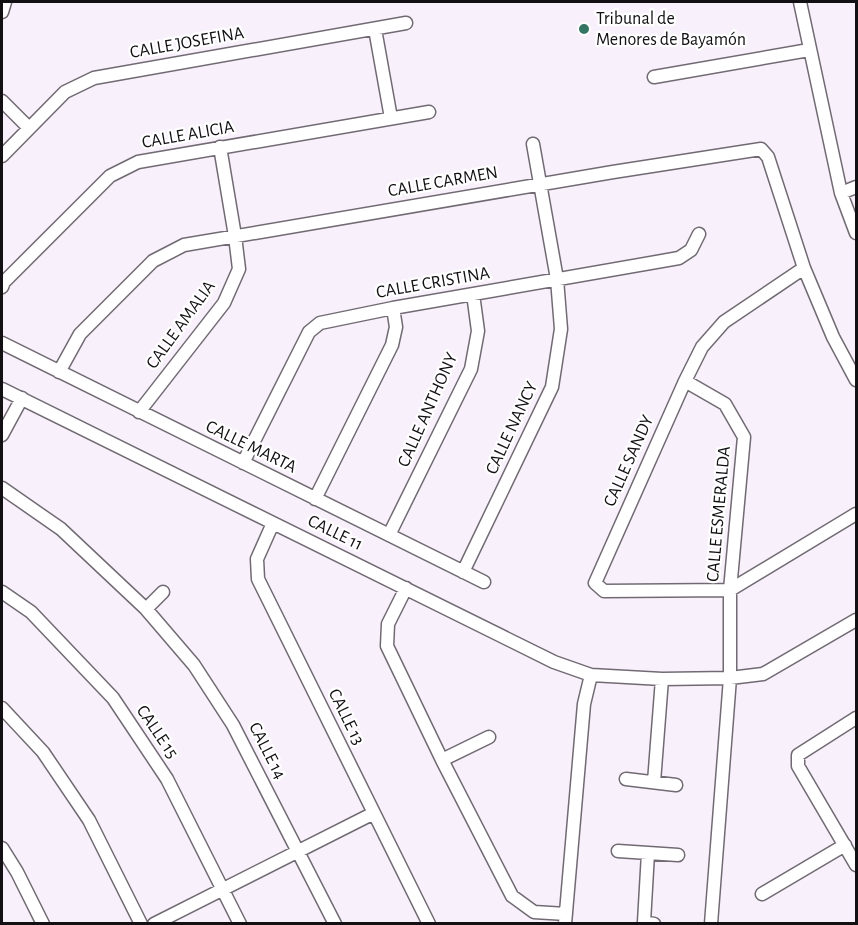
<svg xmlns="http://www.w3.org/2000/svg" width="858" height="925" font-family="'Alegreya Sans',sans-serif">
  <style>
    .lines { fill: none; stroke-linecap: round; stroke-linejoin: round }
    .minor-casing { stroke: #716a73; stroke-width: 15 }
    .minor { stroke: #fff; stroke-width: 12 }
    .poi-dot { fill: #357564; stroke: #fff; stroke-width: 2 }
    .labels { text-anchor: middle; dominant-baseline: central; stroke-width: 4.5; stroke-linejoin: round; paint-order: stroke }
    .poi-label { font-size: 18px; fill: #121013; stroke: #fff; text-anchor: start }
    .street-label { font-size: 18px; fill: #121013; stroke: #fff }
  </style>
  <rect width="100%" height="100%" fill="#f8f1fb"/>
  <g class="lines">
    <defs>
      <path id="minor" d="M800 2 841 193 856 233
        M2 12 5 2
        M375 29 391 118
        M654 77 809 50
        M2 101 29 128
        M2 156 65 92 94 78 406 23
        M841 193 856 187
        M804 268 724 322 702 347 685 381 595 583 604 591 730 590 856 514
        M2 287 4 282 110 176 138 162 429 112
        M2 343 484 582
        M59 372 80 334 153 261 184 245 613 172 761 149 768 157 804 268 833 337 856 380
        M685 381 725 404 744 437 730 590V678L711 924
        M2 389 554 662 591 675 662 679 730 678 763 674 856 620
        M139 412 224 303 239 269 235 236 220 147
        M2 435 22 398
        M243 463 309 332 320 323 393 308 679 258 691 250 699 234
        M2 488 61 529 146 609 194 665 233 725 335 924
        M315 499 392 345 396 327 393 308
        M273 523 257 559 258 579 429 924
        M389 535 471 369 478 331 473 294
        M463 572 552 387 561 329 557 279 533 144
        M406 588 388 624 387 646 442 760 512 896 534 912 566 914
        M2 592 31 612 113 698 167 779 240 924
        M146 609 163 592
        M2 708 43 752 89 820 141 924
        M856 718 798 755V766L856 865
        M442 760 489 737
        M626 779 676 785
        M654 782 662 679
        M2 848 17 872 43 924
        M618 851 678 855
        M648 853 644 922 654 924
        M762 894 845 845
        M154 924 374 813
        M565 924 584 704 591 675"/>
    </defs>
    <use href="#minor" class="minor-casing"/>
    <use href="#minor" class="minor"/>
  </g>
  <circle class="poi-dot" cx="584" cy="29" r="6"/>
  <g class="labels">
    <g class="poi-label">
      <text x="596" y="19">Tribunal de<tspan x="596" dy="21">Menores de Bayamón</tspan></text>
    </g>
    <g class="street-label">
      <text transform="translate(187 43) rotate(-10)">CALLE JOSEFINA</text>
      <text transform="translate(188 135) rotate(-10)">CALLE ALICIA</text>
      <text transform="translate(443 182) rotate(-10)">CALLE CARMEN</text>
      <text transform="translate(433 283) rotate(-10)">CALLE CRISTINA</text>
      <text transform="translate(181 325) rotate(-54)">CALLE AMALIA</text>
      <text transform="translate(428 410) rotate(-66)">CALLE ANTHONY</text>
      <text transform="translate(512 428) rotate(-65)">CALLE NANCY</text>
      <text transform="translate(251 447) rotate(26)">CALLE MARTA</text>
      <text transform="translate(629 461) rotate(-66)">CALLE SANDY</text>
      <text transform="translate(719 514) rotate(-85)">CALLE ESMERALDA</text>
      <text transform="translate(335 533) rotate(26)">CALLE 11</text>
      <text transform="translate(346 717) rotate(64)">CALLE 13</text>
      <text transform="translate(157 732) rotate(56)">CALLE 15</text>
      <text transform="translate(267 751) rotate(63)">CALLE 14</text>
    </g>
  </g>
  <rect width="858" height="925" fill="none" stroke="#121013" stroke-width="6"/>
</svg>
